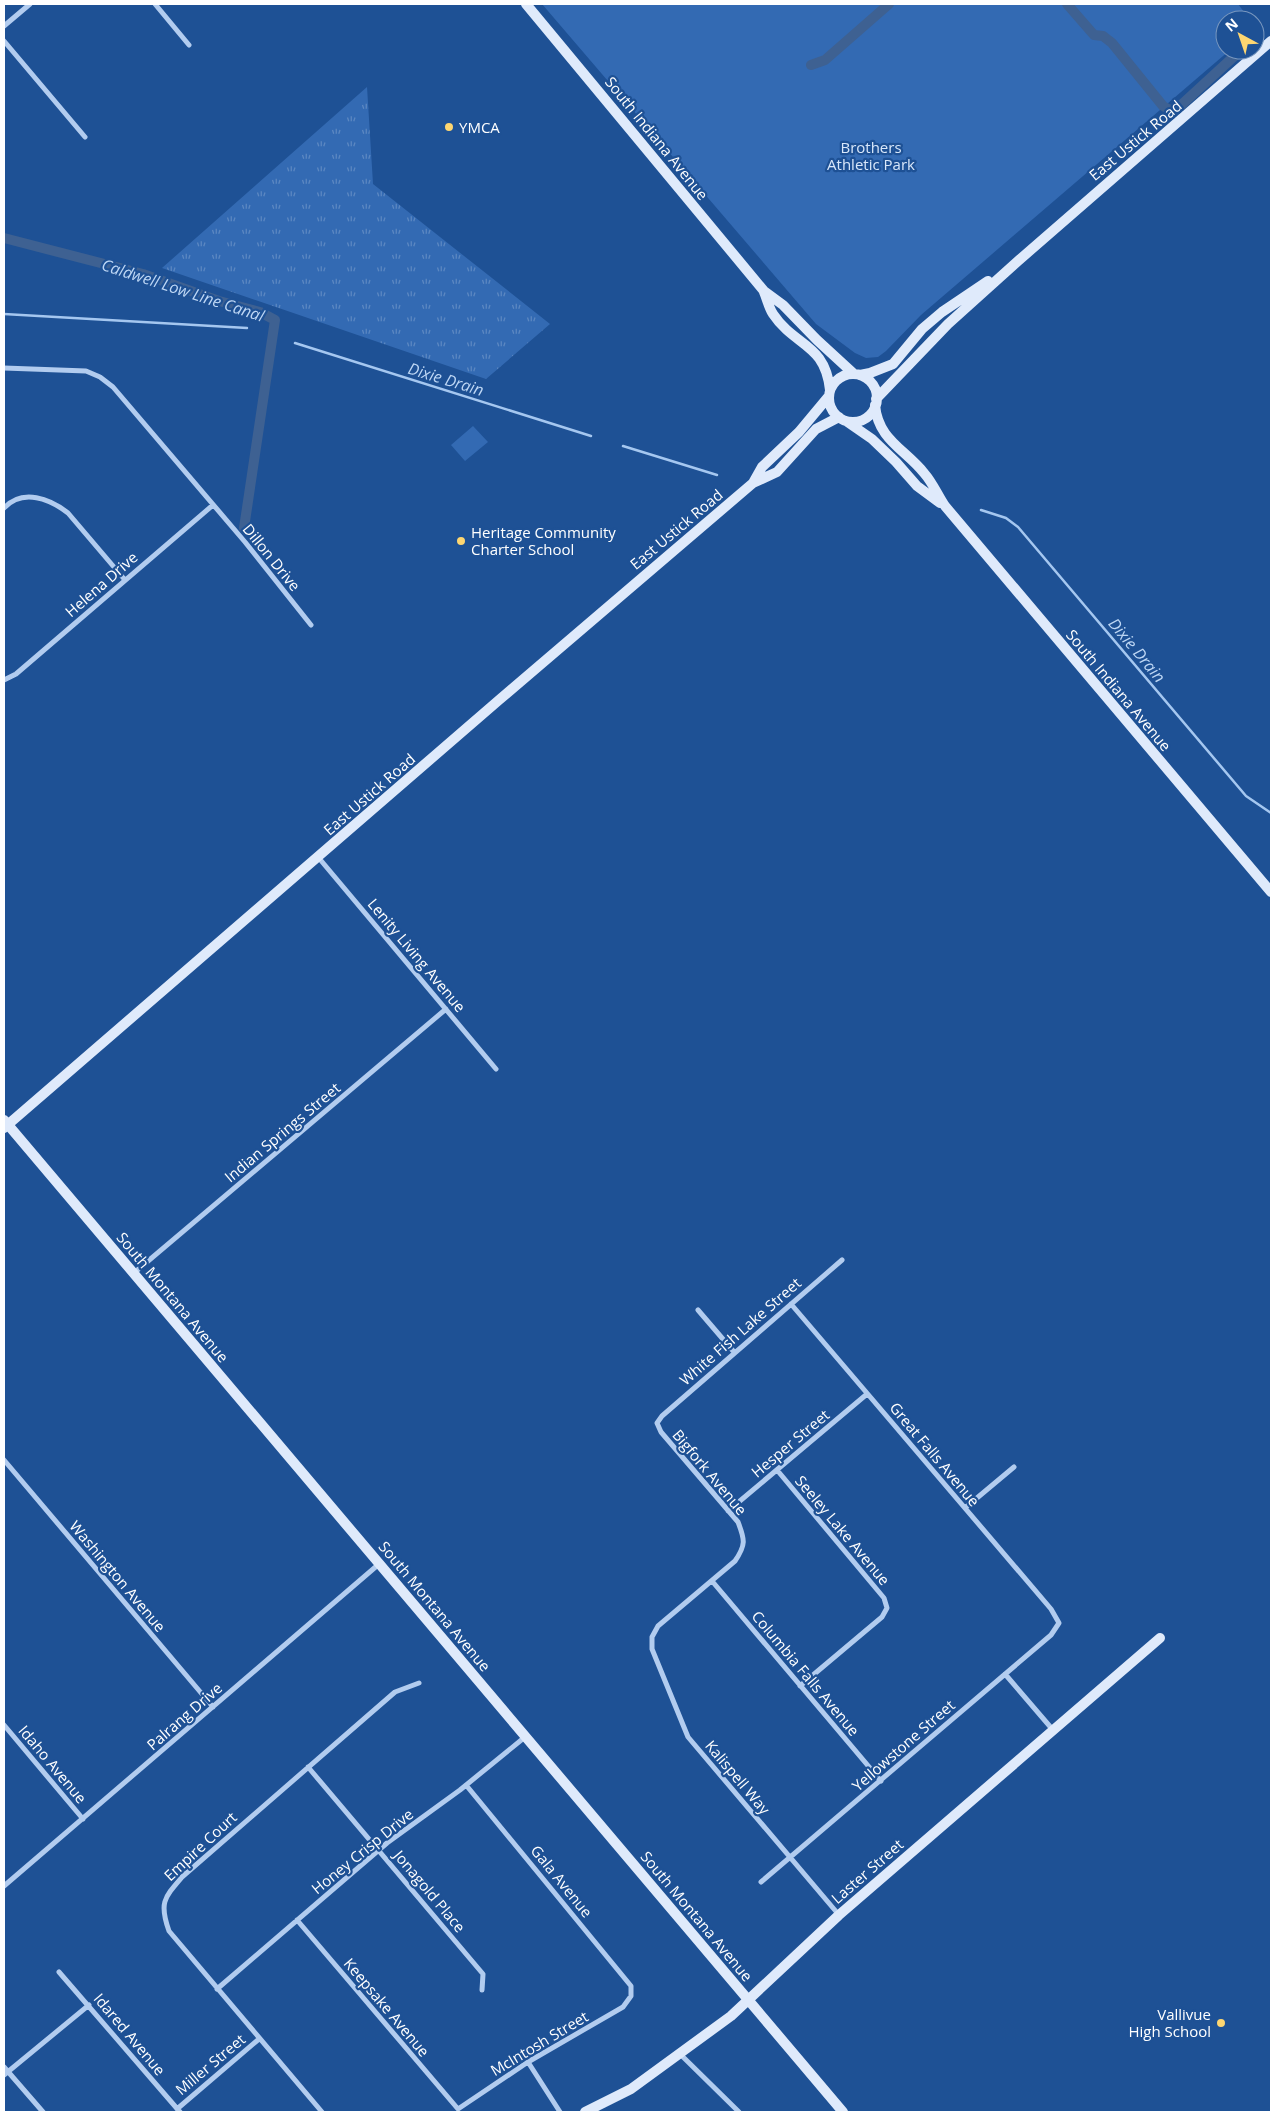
<svg xmlns="http://www.w3.org/2000/svg" width="1275" height="2116" font-family="'Open Sans',sans-serif">
  <style>
    .grass { fill: url(#grass-tufts) }
    .green { fill: #336ab3 }
    .lines { fill: none; stroke-linecap: round; stroke-linejoin: round }
    .stream { stroke: #a5c7f0; stroke-width: 2.5 }
    .canal { stroke: #3e6192; stroke-width: 10 }
    .street { stroke: #b2ccef; stroke-width: 5 }
    .secondary { stroke: #dfeafb; stroke-width: 10 }
    .poi-dot { fill: #fdd671; stroke: #1e5195; stroke-width: 2 }
    .labels { text-anchor: middle; dominant-baseline: central; stroke-width: 4.5; stroke-linejoin: round; paint-order: stroke }
    .poi-label { font-size: 15px; fill: #fff; stroke: #1e5195; text-anchor: start }
    .street-label { font-size: 15px; fill: #fff; stroke: #1e5195 }
    .park-label { font-size: 15px; fill: #d8e7fa; stroke: #1e5195 }
    .water-label { font-size: 16px; font-style: italic; fill: #bed7f5; stroke: #1e5195 }
  </style>
  <defs>
    <pattern id="grass-tufts" width="24" height="20" patternUnits="userSpaceOnUse" patternTransform="scale(1.25)"><rect width="24" height="20" fill="#336ab3"/><path d="M3 7l-1-3M5 7V3M7 7l1-3M15 17l-1-3M17 17v-4M19 17l1-3" fill="none" stroke="#5c88c2"/></pattern>
  </defs>
  <rect width="100%" height="100%" fill="#1e5195"/>
  <path class="grass" d="M367 87 373 184 550 324 486 379 162 268Z"/>
  <path class="green" d="M542 4H1238L1250 20H1225V50H1230L921 315 886 351 878 357 866 358 855 353 816 324Z
    M473 426 488 442 465 461 451 445Z"/>
  <g class="lines">
    <path class="stream" d="M4 314 247 328
      M295 343 591 436
      M623 446 717 475
      M981 510 1006 518 1018 527 1246 796 1271 813"/>
    <path class="canal" d="M1067 4 1094 35 1103 36 1112 43 1163 106 1170 110 1179 107 1241 50
      M1255 39 1257 38
      M811 65 825 60 889 4
      M4 238 143 274 219 301 260 312 275 320 244 528"/>
    <path class="street" d="M155 4 189 45
      M4 26 30 4
      M4 41 85 137
      M4 368 86 371 100 377 113 387 245 542 311 625
      M4 508C23 488 50 499 68 513L125 580
      M4 680 16 674 213 505
      M318 857 496 1069
      M134 1273 446 1009
      M698 1310 734 1352
      M4 1460 213 1707
      M777 1470 884 1598 887 1608 882 1617 800 1686
      M965 1508 1014 1467
      M728 1511 867 1394
      M712 1581 881 1781
      M1005 1674 1053 1730
      M4 1725 83 1819
      M308 1767 483 1974 482 1990
      M761 1882 1051 1635 1059 1623 1051 1609 791 1304
      M4 1886 379 1564
      M839 1915 688 1737 652 1649V1637L658 1626 735 1561C746 1545 745 1540 738 1522L661 1432 657 1423 662 1416 842 1260
      M297 1920 458 2109 528 2062 623 2007 631 1996V1986L466 1785
      M59 1972 180 2112
      M217 1989 387 1843 460 1790 525 1737
      M680 2054 739 2112
      M528 2062 560 2112
      M4 2067 43 2112
      M4 2075 89 2005
      M177 2109 259 2039
      M322 2112 169 1931C159 1903 164 1898 182 1877L395 1692 419 1683"/>
    <path class="secondary" d="M526 4 764 291 783 305 817 340 854 374
      M764 292C767 299 769 308 773 314 795 347 825 343 830 390
      M829 398a24 24 0 1 1 48 0a24 24 0 1 1-48 0Z
      M860 375 870 373 893 364 922 329 942 312 988 281
      M876 399 948 324 1018 261 1271 41
      M875 405C878 440 905 449 924 473 933 483 938 496 945 506L1271 892
      M846 421 872 439 896 462 917 486 940 503
      M753 483 762 467 799 432 829 396
      M4 1120 843 2112
      M4 1128 499 700 753 483 777 472 816 429 839 417
      M585 2112 631 2089 731 2016 839 1915 1160 1638"/>
  </g>
  <g class="poi-dot">
    <circle cx="449" cy="127" r="5"/>
    <circle cx="461" cy="541" r="5"/>
    <circle cx="1221" cy="2023" r="5"/>
  </g>
  <g class="labels">
    <g class="poi-label">
      <text x="459" y="127">YMCA</text>
      <text x="471" y="532">Heritage Community<tspan x="471" dy="17">Charter School</tspan></text>
      <text x="1211" y="2014" text-anchor="end">Vallivue<tspan x="1211" dy="17">High School</tspan></text>
    </g>
    <g class="street-label">
      <text transform="translate(657 138) rotate(51)">South Indiana Avenue</text>
      <text transform="translate(1135 140) rotate(-40)">East Ustick Road</text>
      <text transform="translate(676 529) rotate(-40)">East Ustick Road</text>
      <text transform="translate(272 557) rotate(51)">Dillon Drive</text>
      <text transform="translate(101 584) rotate(-41)">Helena Drive</text>
      <text transform="translate(1119 690) rotate(50)">South Indiana Avenue</text>
      <text transform="translate(369 794) rotate(-41)">East Ustick Road</text>
      <text transform="translate(417 955) rotate(50)">Lenity Living Avenue</text>
      <text transform="translate(282 1132) rotate(-40)">Indian Springs Street</text>
      <text transform="translate(173 1297) rotate(50)">South Montana Avenue</text>
      <text transform="translate(740 1331) rotate(-41)">White Fish Lake Street</text>
      <text transform="translate(790 1443) rotate(-40)">Hesper Street</text>
      <text transform="translate(935 1454) rotate(50)">Great Falls Avenue</text>
      <text transform="translate(710 1472) rotate(50)">Bigfork Avenue</text>
      <text transform="translate(843 1530) rotate(50)">Seeley Lake Avenue</text>
      <text transform="translate(118 1576) rotate(50)">Washington Avenue</text>
      <text transform="translate(435 1606) rotate(50)">South Montana Avenue</text>
      <text transform="translate(806 1673) rotate(50)">Columbia Falls Avenue</text>
      <text transform="translate(184 1716) rotate(-41)">Palrang Drive</text>
      <text transform="translate(903 1745) rotate(-41)">Yellowstone Street</text>
      <text transform="translate(53 1764) rotate(50)">Idaho Avenue</text>
      <text transform="translate(738 1777) rotate(50)">Kalispell Way</text>
      <text transform="translate(200 1846) rotate(-43)">Empire Court</text>
      <text transform="translate(362 1851) rotate(-39)">Honey Crisp Drive</text>
      <text transform="translate(867 1871) rotate(-41)">Laster Street</text>
      <text transform="translate(562 1881) rotate(51)">Gala Avenue</text>
      <text transform="translate(430 1891) rotate(50)">Jonagold Place</text>
      <text transform="translate(697 1916) rotate(50)">South Montana Avenue</text>
      <text transform="translate(387 2007) rotate(50)">Keepsake Avenue</text>
      <text transform="translate(130 2034) rotate(50)">Idared Avenue</text>
      <text transform="translate(539 2043) rotate(-31)">McIntosh Street</text>
      <text transform="translate(210 2064) rotate(-40)">Miller Street</text>
    </g>
    <g class="park-label">
      <text x="871" y="147">Brothers<tspan x="871" dy="17">Athletic Park</tspan></text>
    </g>
    <g class="water-label">
      <text transform="translate(183 290) rotate(18)">Caldwell Low Line Canal</text>
      <text transform="translate(446 379) rotate(17)">Dixie Drain</text>
      <text transform="translate(1137 650) rotate(50)">Dixie Drain</text>
    </g>
  </g>
  <rect width="1275" height="2116" fill="none" stroke="#ffffff" stroke-width="10"/>
  <g transform="translate(1240 35) rotate(320)"><circle r="24" fill="#1e5195" stroke="#7897bf"/>
  <path d="M0-4L9 19L0 12L-9 19Z" fill="#fdd671"/>
  <text y="-8" font-size="14" font-weight="bold" text-anchor="middle" fill="#ffffff">N</text>
  </g>
</svg>
